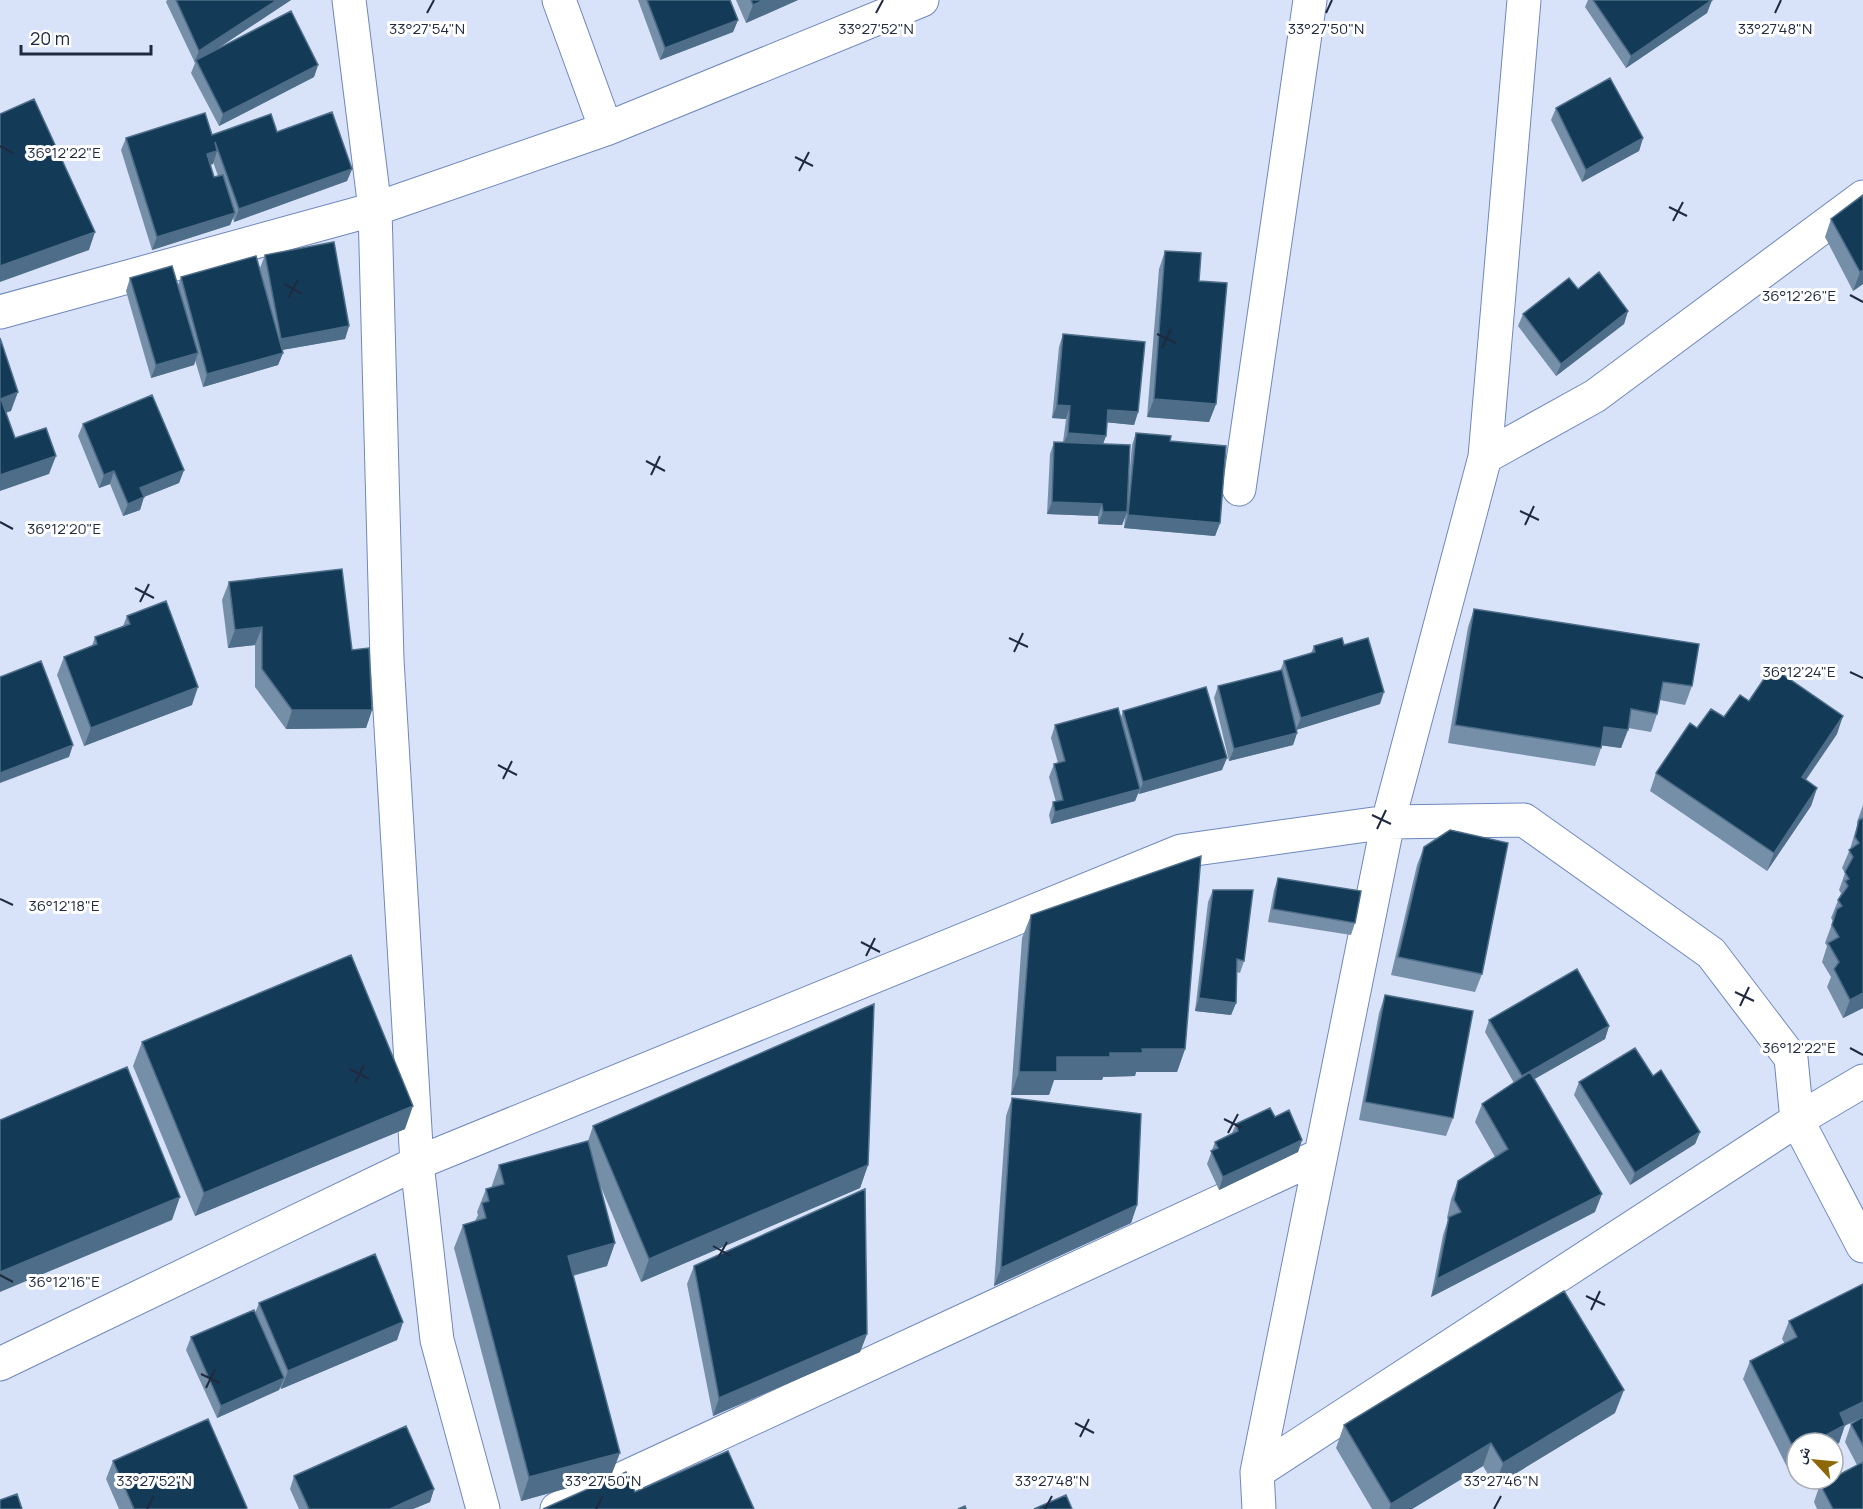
<svg xmlns="http://www.w3.org/2000/svg" width="1863" height="1509" font-family="Manrope,'Noto Naskh Arabic',sans-serif">
  <style>
    .lines { fill: none; stroke-linecap: round; stroke-linejoin: round }
    .minor-casing { stroke: #6f88bb; stroke-width: 35 }
    .minor { stroke: #fff; stroke-width: 33 }
    .wall { fill: #768fa8; fill-rule: evenodd }
    .shaded-wall { fill: #4e6d88 }
    .building { fill: #133b57; stroke: #4e6d88; stroke-width: 1.5 }
    .ticks { fill: none; stroke: #202a3f; stroke-width: 2 }
    .ticks-label { font-size: 15px; text-anchor: middle; fill: #202a3f; stroke: #fff; stroke-width: 6; stroke-linejoin: round; paint-order: stroke }
  </style>
  <rect width="100%" height="100%" fill="#d8e3fa"/>
  <g class="lines">
    <defs>
      <path id="minor" d="M349 0 375 209 387 660 417 1163 437 1340 483 1509
        M559 0 606 129
        M0 312 375 209 606 129 922 0
        M1485 457 1595 396 1863 197
        M1239 489 1310 0
        M0 1364 417 1163 1181 851 1388 822 1524 820 1711 953 1791 1058 1797 1120 1863 1246
        M1257 1472 1797 1120 1863 1081
        M557 1509 1321 1155
        M1259 1509 1257 1472 1388 822 1485 457 1524 0"/>
    </defs>
    <use href="#minor" class="minor-casing"/>
    <use href="#minor" class="minor"/>
  </g>
  <path class="wall" d="M167 0H291L211 53 318 65 314 77 219 126 191 73 195 63 166 2Z
    M638 0H730L738 20 733 32 660 60Z
    M736 0H798L746 23Z
    M1588 0H1712L1707 13 1626 68 1585 7Z
    M1556 108 1643 138 1639 151 1582 182 1551 120Z
    M277 132 352 169 347 181 234 222 233 218 230 225 152 250 121 150 126 138 212 135ZM213 162 218 176 214 177 210 165 213 164Z
    M1863 195V284L1853 291 1825 237 1831 219Z
    M1165 251 1216 404 1209 422 1147 417 1159 269Z
    M265 255 349 326 345 339 282 350 283 353 278 365 203 387 195 360 194 365 151 378 126 291 130 278 178 285 181 277 263 281 260 268Z
    M1578 289 1628 311 1624 324 1556 376 1518 326 1523 314Z
    M1063 334 1138 412 1134 425 1107 422 1106 436 1103 444 1128 487 1132 445 1136 433 1170 441 1220 523 1215 536 1124 528 1125 517 1122 525 1098 524V516L1047 514 1050 454 1054 442H1063L1066 419 1052 418 1059 347Z
    M83 424 184 470 179 483 144 497 140 510 123 516 110 484 99 488 78 436Z
    M229 582 352 650 372 710 366 728 286 729 255 687V645L228 648 222 600Z
    M1474 609 1692 686 1685 705 1660 700 1657 714 1651 732 1628 728 1621 748 1602 745 1595 766 1448 743 1468 627Z
    M127 616 192 705 84 746 57 675 64 657 92 646 95 637 123 626Z
    M1344 645 1380 704 1296 730 1297 733 1293 745 1229 761 1214 698 1218 686 1280 671 1284 661 1311 653 1314 646Z
    M1749 701 1837 734 1806 780 1817 788 1811 806 1767 871 1650 791 1656 773 1697 728 1724 717Z
    M1123 711 1222 770 1139 794 1138 793 1135 801 1051 824 1049 815 1053 802H1056L1049 777 1054 764 1058 763 1051 738 1055 725 1121 717Z
    M1863 805V1008L1843 1018 1827 987 1831 977 1822 962 1827 946 1825 943 1833 921 1831 918 1841 893 1839 890 1845 873 1842 868 1850 849 1857 826V822Z
    M1424 847 1482 974 1475 992 1391 975 1417 865Z
    M1278 878 1355 923 1351 935 1268 922 1274 890Z
    M1213 890 1244 961 1240 973 1237 972 1236 1003 1231 1015 1195 1011 1208 902Z
    M1031 915 1185 1049 1177 1072H1136L1135 1076 1103 1077 1102 1080H1054L1049 1095H1011L1022 938Z
    M1385 995 1453 1118 1446 1136 1359 1120 1379 1013Z
    M1489 1020 1609 1026 1605 1039 1534 1079 1595 1212 1431 1297 1443 1235 1448 1220 1447 1218 1451 1199 1458 1181 1495 1157 1475 1122 1482 1104 1514 1083 1485 1032Z
    M142 1042 405 1129 195 1216 133 1066Z
    M1653 1076 1700 1132 1695 1144 1630 1185 1574 1095 1579 1082Z
    M1012 1098 1137 1205 1131 1223 994 1286 1006 1116Z
    M1275 1117 1302 1140 1298 1152 1219 1190 1207 1164 1215 1142 1232 1133 1236 1124Z
    M593 1126 868 1165 860 1188 641 1282 600 1185 607 1266 573 1276 611 1476 521 1501 454 1248 463 1225 475 1221 478 1215 477 1212 486 1189 491 1188 499 1165 588 1141Z
    M694 1266 867 1334 860 1352 713 1416 687 1284Z
    M259 1303 403 1322 397 1340 281 1389 280 1387 279 1390 217 1418 186 1350 191 1337 255 1313Z
    M1789 1321 1845 1425 1839 1443 1788 1469 1743 1379 1750 1361 1785 1344 1782 1339Z
    M1615 1413 1495 1486 1483 1466 1412 1509H1372L1336 1448 1344 1425Z
    M1863 1417V1509H1817L1814 1502 1820 1484 1857 1465 1845 1442 1851 1424Z
    M113 1461 247 1508 246 1509H119L106 1479Z
    M294 1476 434 1489 430 1502 413 1509H299L290 1489Z"/>
  <path class="shaded-wall" d="M277 0H291L197 62 196 60 194 63 199 51Z
    M764 0H798L746 23 753 5Z
    M1712 0 1707 13 1626 68 1631 56Z
    M738 20 733 32 660 60 665 48Z
    M318 65 314 77 219 126 223 114Z
    M1643 138 1639 151 1582 182 1586 170Z
    M217 151 213 164 202 167 207 154Z
    M352 169 347 181 234 222 239 209Z
    M235 213 230 225 152 250 157 237Z
    M95 232 89 250 0 282V266Z
    M1863 270V284L1853 291 1860 272Z
    M1628 311 1624 324 1556 376 1561 364Z
    M349 326 345 339 276 351 281 339Z
    M198 353 194 365 151 378 156 365Z
    M283 353 278 365 203 387 207 374Z
    M18 392 11 411 0 415 1 399Z
    M1154 399 1216 404 1209 422 1147 417Z
    M1057 405 1070 406 1066 419 1052 418Z
    M1108 410 1138 412 1134 425 1103 422Z
    M1068 433 1106 436 1101 449 1063 445Z
    M56 456 49 474 0 491V475Z
    M184 470 179 483 136 500 140 488Z
    M114 471 110 484 99 488 104 475Z
    M144 497 140 510 123 516 128 504Z
    M1052 502 1102 504 1098 516 1047 514Z
    M1103 512H1127L1122 525 1098 524Z
    M1128 515 1220 523 1215 536 1124 528Z
    M262 627 255 645 228 648 235 630Z
    M198 687 192 705 84 746 91 728Z
    M1384 692 1380 704 1296 730 1301 718Z
    M292 710H372L366 728 286 729Z
    M1843 716 1837 734 1795 795 1802 777Z
    M1604 727 1628 730 1621 748 1598 745Z
    M1297 733 1293 745 1229 761 1234 749Z
    M73 745 69 757 0 783V773Z
    M1227 758 1222 770 1139 794 1143 782Z
    M1817 788 1811 806 1767 871 1774 853Z
    M1140 789 1135 801 1051 824 1055 812Z
    M1863 993V1008L1843 1018 1850 1000Z
    M1199 998 1236 1003 1231 1015 1195 1011Z
    M1609 1026 1605 1039 1517 1089 1522 1076Z
    M1142 1049H1185L1177 1072H1136L1135 1076 1103 1077 1102 1080H1054L1049 1095H1011L1019 1072 1057 1057 1110 1053Z
    M413 1106 405 1129 195 1216 204 1193Z
    M1700 1132 1695 1144 1630 1185 1635 1173Z
    M1302 1140 1298 1152 1219 1190 1223 1177Z
    M868 1165 860 1188 641 1282 649 1259Z
    M1602 1194 1595 1212 1431 1297 1437 1279Z
    M180 1197 172 1220 0 1292V1272Z
    M1137 1205 1131 1223 994 1286 1001 1268Z
    M615 1243 607 1266 559 1279 568 1256Z
    M403 1322 397 1340 281 1389 288 1371Z
    M867 1334 860 1352 713 1416 719 1398Z
    M284 1378 279 1390 217 1418 221 1406Z
    M1624 1390 1615 1413 1495 1486 1503 1463Z
    M1863 1402V1417L1834 1431 1840 1413Z
    M1845 1425 1839 1443 1833 1446V1443H1811Z
    M1491 1443 1483 1466 1412 1509H1389L1391 1504Z
    M1797 1450V1465L1788 1469 1795 1451Z
    M620 1453 611 1476 521 1501 529 1477Z
    M434 1489 430 1502 413 1509H390Z"/>
  <path class="building" d="M176 0H277L199 51Z
    M647 0H730L738 20 665 48Z
    M751 0H764L753 5Z
    M1593 0H1712L1631 56Z
    M291 11 318 65 223 114 196 60Z
    M1610 78 1643 138 1586 170 1556 108Z
    M34 99 95 232 0 266V114Z
    M332 112 352 169 239 209 215 142 217 151 207 154 214 177 223 175 235 213 157 237 126 138 205 113 212 135 271 114 277 132Z
    M1863 195V270L1860 272 1831 219Z
    M334 242 349 326 281 339 265 255Z
    M1165 251 1201 253 1199 281 1227 283 1216 404 1154 399Z
    M256 256 283 353 207 374 181 277Z
    M172 266 198 353 156 365 130 278Z
    M1599 272 1628 311 1561 364 1523 314 1569 278 1578 289Z
    M1063 334 1145 342 1138 412 1108 410 1106 436 1068 433 1070 406 1057 405Z
    M0 338 18 392 1 399 15 438 46 428 56 456 0 475Z
    M152 395 184 470 140 488 144 497 128 504 114 471 104 475 83 424Z
    M1136 433 1171 436 1170 441 1226 446 1220 523 1128 515Z
    M1054 442 1130 445 1127 512H1103L1102 504 1052 502Z
    M342 569 352 650 369 648 372 710H292L262 669V627L235 630 229 582Z
    M166 601 198 687 91 728 64 657 97 644 95 637 130 624 127 616Z
    M1474 609 1699 644 1692 686 1663 682 1657 714 1631 709 1628 730 1604 727 1601 748 1455 725Z
    M1342 638 1344 645 1368 638 1384 692 1301 718 1284 661 1315 652 1314 646Z
    M41 661 73 745 0 773V677Z
    M1772 667 1843 716 1802 777 1817 788 1774 853 1656 773 1690 723 1697 728 1711 709 1724 717 1740 695 1749 701Z
    M1282 670 1297 733 1234 749 1218 686Z
    M1206 687 1227 758 1143 782 1123 711Z
    M1118 708 1140 789 1055 812 1053 802 1063 800 1054 764 1065 761 1055 725Z
    M1863 818V993L1850 1000 1834 969 1839 962 1828 943 1839 937 1832 925 1837 909 1842 906 1838 900 1848 886 1845 881 1849 879 1845 872 1853 857 1849 850 1859 843 1855 837 1859 820Z
    M1450 830 1508 843 1482 974 1398 957 1424 847Z
    M1201 856 1185 1049H1142L1143 1053H1110V1057H1057V1072H1019L1031 915Z
    M1278 878 1361 891 1355 923 1273 909Z
    M1213 890H1253L1244 961 1237 959 1236 1003 1199 998Z
    M351 955 413 1106 204 1193 142 1042Z
    M1577 969 1609 1026 1522 1076 1489 1020Z
    M1385 995 1473 1011 1453 1118 1365 1102Z
    M874 1004 868 1165 649 1259 593 1126Z
    M1635 1048 1653 1076 1661 1070 1700 1132 1635 1173 1579 1082Z
    M127 1067 180 1197 0 1272V1120Z
    M1530 1072 1602 1194 1437 1279 1449 1217 1461 1212 1454 1200 1458 1181 1508 1149 1482 1104Z
    M1012 1098 1141 1114 1137 1205 1001 1268Z
    M1270 1108 1275 1117 1289 1110 1302 1140 1223 1177 1211 1151 1218 1148 1215 1142 1238 1131 1236 1124Z
    M588 1141 615 1243 568 1256 620 1453 529 1477 463 1225 486 1218 482 1203 489 1201 486 1189 504 1184 499 1165Z
    M865 1189 867 1334 719 1398 694 1266Z
    M375 1254 403 1322 288 1371 259 1303Z
    M1863 1284V1402L1840 1413 1845 1425 1811 1443H1797V1450L1795 1451 1750 1361 1797 1337 1789 1321Z
    M1564 1291 1624 1390 1503 1463 1491 1443 1391 1504 1344 1425Z
    M254 1310 284 1378 221 1406 191 1337Z
    M1863 1417V1446L1851 1424Z
    M208 1419 247 1508 245 1509H134L113 1461Z
    M406 1426 434 1489 390 1509H309L294 1476Z
    M728 1451 754 1509H543L626 1472 635 1492Z
    M1863 1462V1509H1833L1820 1484 1830 1479H1833V1478Z
    M17 1494 22 1509H0V1500Z
    M1066 1495 1072 1509H1034Z
    M965 1506 966 1509H958Z"/>
  <path class="ticks" d="M427 13 434 0M876 13 883 0M1326 13 1332 0M1775 13 1781 0M0 146 13 153M795 157 813 166M799 171 809 152M1669 207 1687 216M1673 221 1683 202M284 284 302 294M1850 295 1863 302M288 298 298 280M1157 334 1176 343M1162 348 1171 329M646 461 665 471M651 475 660 456M1520 511 1539 520M0 522 13 529M1525 525 1534 506M135 588 154 598M140 602 149 584M1009 638 1028 647M1014 652 1023 633M1850 672 1863 678M498 765 517 775M503 779 512 761M1372 815 1391 824M1377 829 1386 810M0 899 13 905M861 942 880 952M866 956 875 938M1735 992 1754 1001M1740 1006 1749 987M1850 1048 1863 1055M350 1069 369 1079M355 1083 364 1065M1224 1119 1242 1128M1228 1133 1238 1114M713 1246 731 1256M717 1260 727 1242M0 1275 13 1282M1586 1296 1605 1305M1591 1310 1600 1291M201 1374 220 1383M206 1388 215 1369M1075 1423 1094 1433M1080 1437 1089 1419M147 1509 154 1496M596 1509 603 1496M1045 1509 1052 1496M1494 1509 1501 1496"/>
  <g class="ticks-label">
    <text x="427" y="34">33°27'54"N</text>
    <text x="876" y="34">33°27'52"N</text>
    <text x="1326" y="34">33°27'50"N</text>
    <text x="1775" y="34">33°27'48"N</text>
    <text x="64" y="158">36°12'22"E</text>
    <text x="1799" y="301">36°12'26"E</text>
    <text x="64" y="534">36°12'20"E</text>
    <text x="1799" y="677">36°12'24"E</text>
    <text x="64" y="911">36°12'18"E</text>
    <text x="1799" y="1053">36°12'22"E</text>
    <text x="64" y="1287">36°12'16"E</text>
    <text x="154" y="1486">33°27'52"N</text>
    <text x="603" y="1486">33°27'50"N</text>
    <text x="1052" y="1486">33°27'48"N</text>
    <text x="1501" y="1486">33°27'46"N</text>
  </g>
  <g transform="translate(1815 1461) rotate(296)"><circle r="28" fill="#ffffff" stroke="#a6aab2" stroke-width="1.5"/>
  <path d="M0-4.5L10 22L0 15L-10 22Z" fill="#8c6808"/>
  <text y="-9" font-size="16" font-weight="bold" text-anchor="middle" fill="#202a3f">ش</text>
  </g>
  <path d="M21 45v9h130v-9" fill="none" stroke="#202a3f" stroke-width="3"/>
  <text x="30" y="45" font-size="18" fill="#202a3f" stroke="#ffffff" stroke-width="4.5" paint-order="stroke">20 m</text>
</svg>
